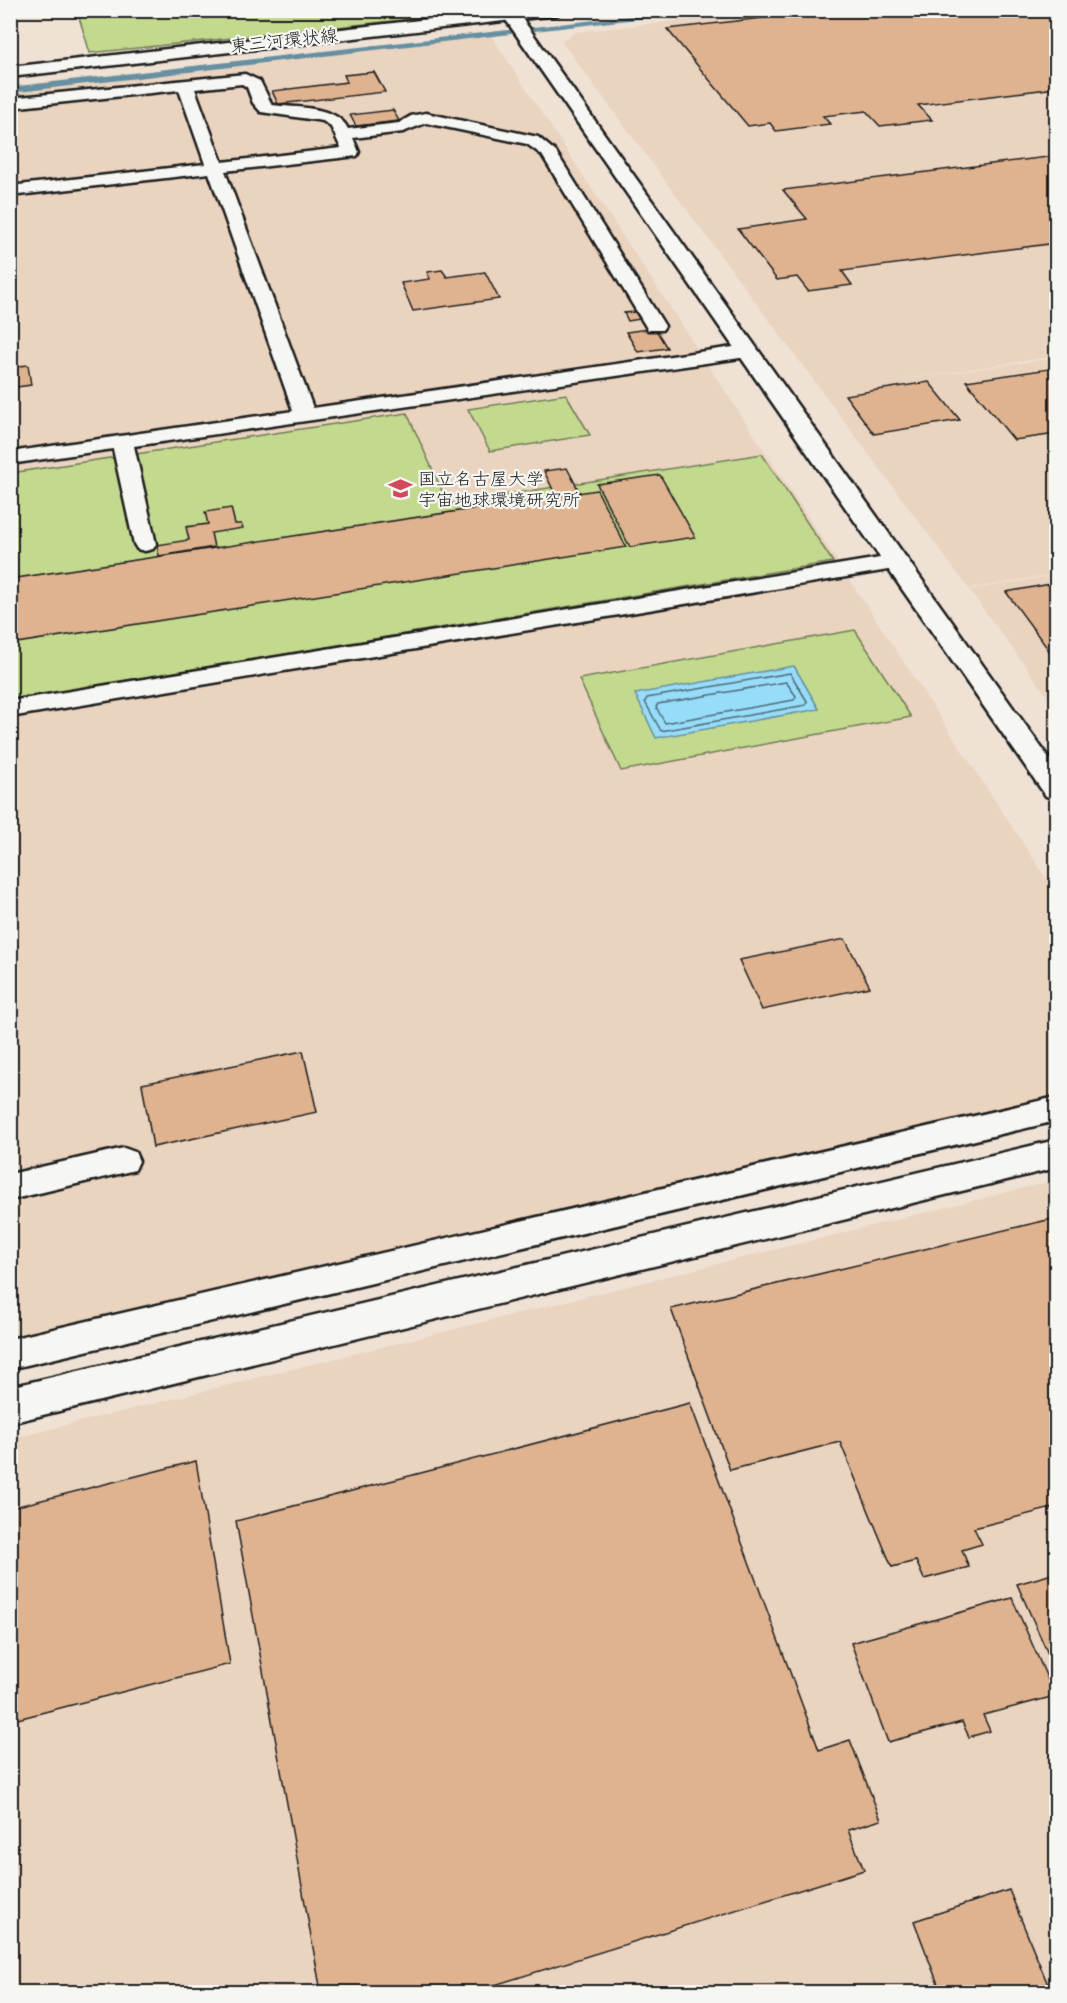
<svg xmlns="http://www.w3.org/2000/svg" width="1067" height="2003" font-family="'Balsamiq Sans','Klee One',sans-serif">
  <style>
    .built { fill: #ead4c0 }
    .green { fill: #c2d98e; stroke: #6f7a55; stroke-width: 1.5 }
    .water { fill: #97dcf9; stroke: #668fa1; stroke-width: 1.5 }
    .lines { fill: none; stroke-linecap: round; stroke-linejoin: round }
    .shore { stroke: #4d6974; stroke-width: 1.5 }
    .stream { fill: #668fa1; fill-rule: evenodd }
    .building { fill: #dfb390; stroke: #1c1c1c; stroke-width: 1.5 }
    .lane-casing { stroke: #1c1c1c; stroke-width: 5 }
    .secondary-casing { stroke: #1c1c1c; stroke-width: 5 }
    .primary-casing { stroke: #1c1c1c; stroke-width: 5 }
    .lane { fill: #f6f6f2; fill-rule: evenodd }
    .secondary { fill: #f6f6f2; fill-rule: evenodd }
    .primary { fill: #f6f6f2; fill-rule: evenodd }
    .labels { text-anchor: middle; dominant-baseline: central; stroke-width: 4.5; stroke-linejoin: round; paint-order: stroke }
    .far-street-label { font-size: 18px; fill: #1c1c1c; stroke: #f6f6f2 }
    .far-poi-label { font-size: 18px; fill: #1c1c1c; stroke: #f6f6f2; text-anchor: start }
  </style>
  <rect width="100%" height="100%" fill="#efe2d5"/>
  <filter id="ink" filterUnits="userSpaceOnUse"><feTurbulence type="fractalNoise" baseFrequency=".0167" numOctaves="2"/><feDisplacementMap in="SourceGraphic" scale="12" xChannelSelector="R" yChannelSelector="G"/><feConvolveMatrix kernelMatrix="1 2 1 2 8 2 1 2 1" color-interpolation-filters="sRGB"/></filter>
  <g filter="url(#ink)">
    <path class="built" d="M767 11H1056V356L893 381 1056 358V574L969 589 561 41 576 32Z
      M484 34 492 37 1056 893V1120L11 1368 10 86Z
      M1056 575V700L1048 697 969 590Z
      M1056 1180V1992H11L10 1439Z"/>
    <path class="green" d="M77 11V10L458 11 451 15 90 53Z
      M566 394 590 435 490 451 468 409Z
      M407 413 448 504 762 454 833 562 11 700V473Z
      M855 630 911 717 621 771 579 679Z"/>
    <path class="water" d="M794 666 819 709 656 738 635 694Z"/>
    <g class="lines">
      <path class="shore" d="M790 673 807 701 806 705 661 731 645 702 647 698Z
        M786 682 796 696 794 700 665 723 656 707 658 704Z"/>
      <path class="stream" d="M682 10H713L10 93V87Z"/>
    </g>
    <path class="building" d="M833 10H1056V88L918 105 932 120 880 126 866 111 823 116 830 124 776 131 770 123 748 126 667 29Z
      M374 72 385 92 278 104 272 91 347 82 344 75Z
      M393 110 399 121 356 126 350 115Z
      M1056 156V243L842 271 852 285 808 291 797 277 777 280 738 229 807 219 783 190Z
      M442 270 447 277 485 272 499 299 413 311 401 283 430 279 427 272Z
      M635 312 640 319 628 321 624 313Z
      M655 328 667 348 638 352 626 332Z
      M28 365 31 385 10 388V367Z
      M1056 368V434L1014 440 966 381Z
      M929 382 960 420 874 434 845 395Z
      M567 468 580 493 556 496 544 471Z
      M660 475 695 537 630 547 597 484Z
      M597 490 626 547 10 644V579Z
      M231 508 235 524H241L243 528 211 533 214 547 159 556 157 545 189 540 186 527 208 524 205 512Z
      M1056 583V660L1006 592Z
      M845 939 870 987 762 1010 739 960Z
      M303 1051 317 1112 153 1147 142 1084Z
      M1056 1218V1507L974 1528 982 1544 962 1550 969 1567 924 1579 916 1561 892 1567 840 1442 730 1470 671 1309Z
      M690 1403 819 1750 850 1740 881 1820 848 1830 864 1870 472 1992H321L236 1521Z
      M196 1461 230 1664 10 1721V1508Z
      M1056 1573V1672L1017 1584Z
      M1012 1598 1055 1696 983 1715 990 1731 969 1737 962 1722 888 1742 851 1643Z
      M1009 1890 1051 1992H941L914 1921Z"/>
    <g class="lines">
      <defs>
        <path id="lane" d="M245 74 260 81 272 105C294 108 337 105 348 129L399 123 411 116 426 113 538 137 556 152 665 326 662 330H648L542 155 527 144 426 123 403 132 353 138 359 152 357 156 225 171 313 408 747 345 754 347 757 351 754 355 747 357 134 446 156 544 153 549 145 551 137 549 134 544 113 449 10 464V452L293 411 209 173 10 196V186L205 164 179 90 10 108V98ZM242 84 247 87 253 103 261 112 323 121 331 127 341 148 222 162 195 89Z
          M898 555 906 557 909 562 906 567 10 717V701Z
          M1056 1097V1121L10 1369V1339Z
          M124 1148 135 1152 139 1161 135 1170 10 1200V1174Z"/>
        <path id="secondary" d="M499 10H516L1056 768V799L1046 796Z
          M1056 1140V1168L10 1423V1387Z"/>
        <path id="primary" d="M508 10H565L557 15 10 77V67Z"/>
      </defs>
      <use href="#lane" class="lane-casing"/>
      <use href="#secondary" class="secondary-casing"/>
      <use href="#primary" class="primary-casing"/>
      <use href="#lane" class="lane"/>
      <use href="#secondary" class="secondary"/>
      <use href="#primary" class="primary"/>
    </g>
  </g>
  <defs>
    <symbol id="university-bare" viewBox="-9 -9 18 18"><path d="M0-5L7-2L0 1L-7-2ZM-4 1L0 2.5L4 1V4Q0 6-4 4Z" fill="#d1495b" stroke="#f6f6f2" stroke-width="2.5" paint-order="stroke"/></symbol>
  </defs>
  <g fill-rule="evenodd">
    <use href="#university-bare" x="384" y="472" width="33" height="33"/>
  </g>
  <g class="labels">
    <g class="far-street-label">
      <text transform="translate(284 41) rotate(-6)">東三河環状線</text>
    </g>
    <g class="far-poi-label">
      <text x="418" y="479">国立名古屋大学<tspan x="418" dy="21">宇宙地球環境研究所</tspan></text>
    </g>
  </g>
  <rect width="1067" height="2003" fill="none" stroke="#f6f6f2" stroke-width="36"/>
  <rect x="18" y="18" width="1031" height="1967" fill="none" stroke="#1c1c1c" stroke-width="2" filter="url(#ink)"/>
</svg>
